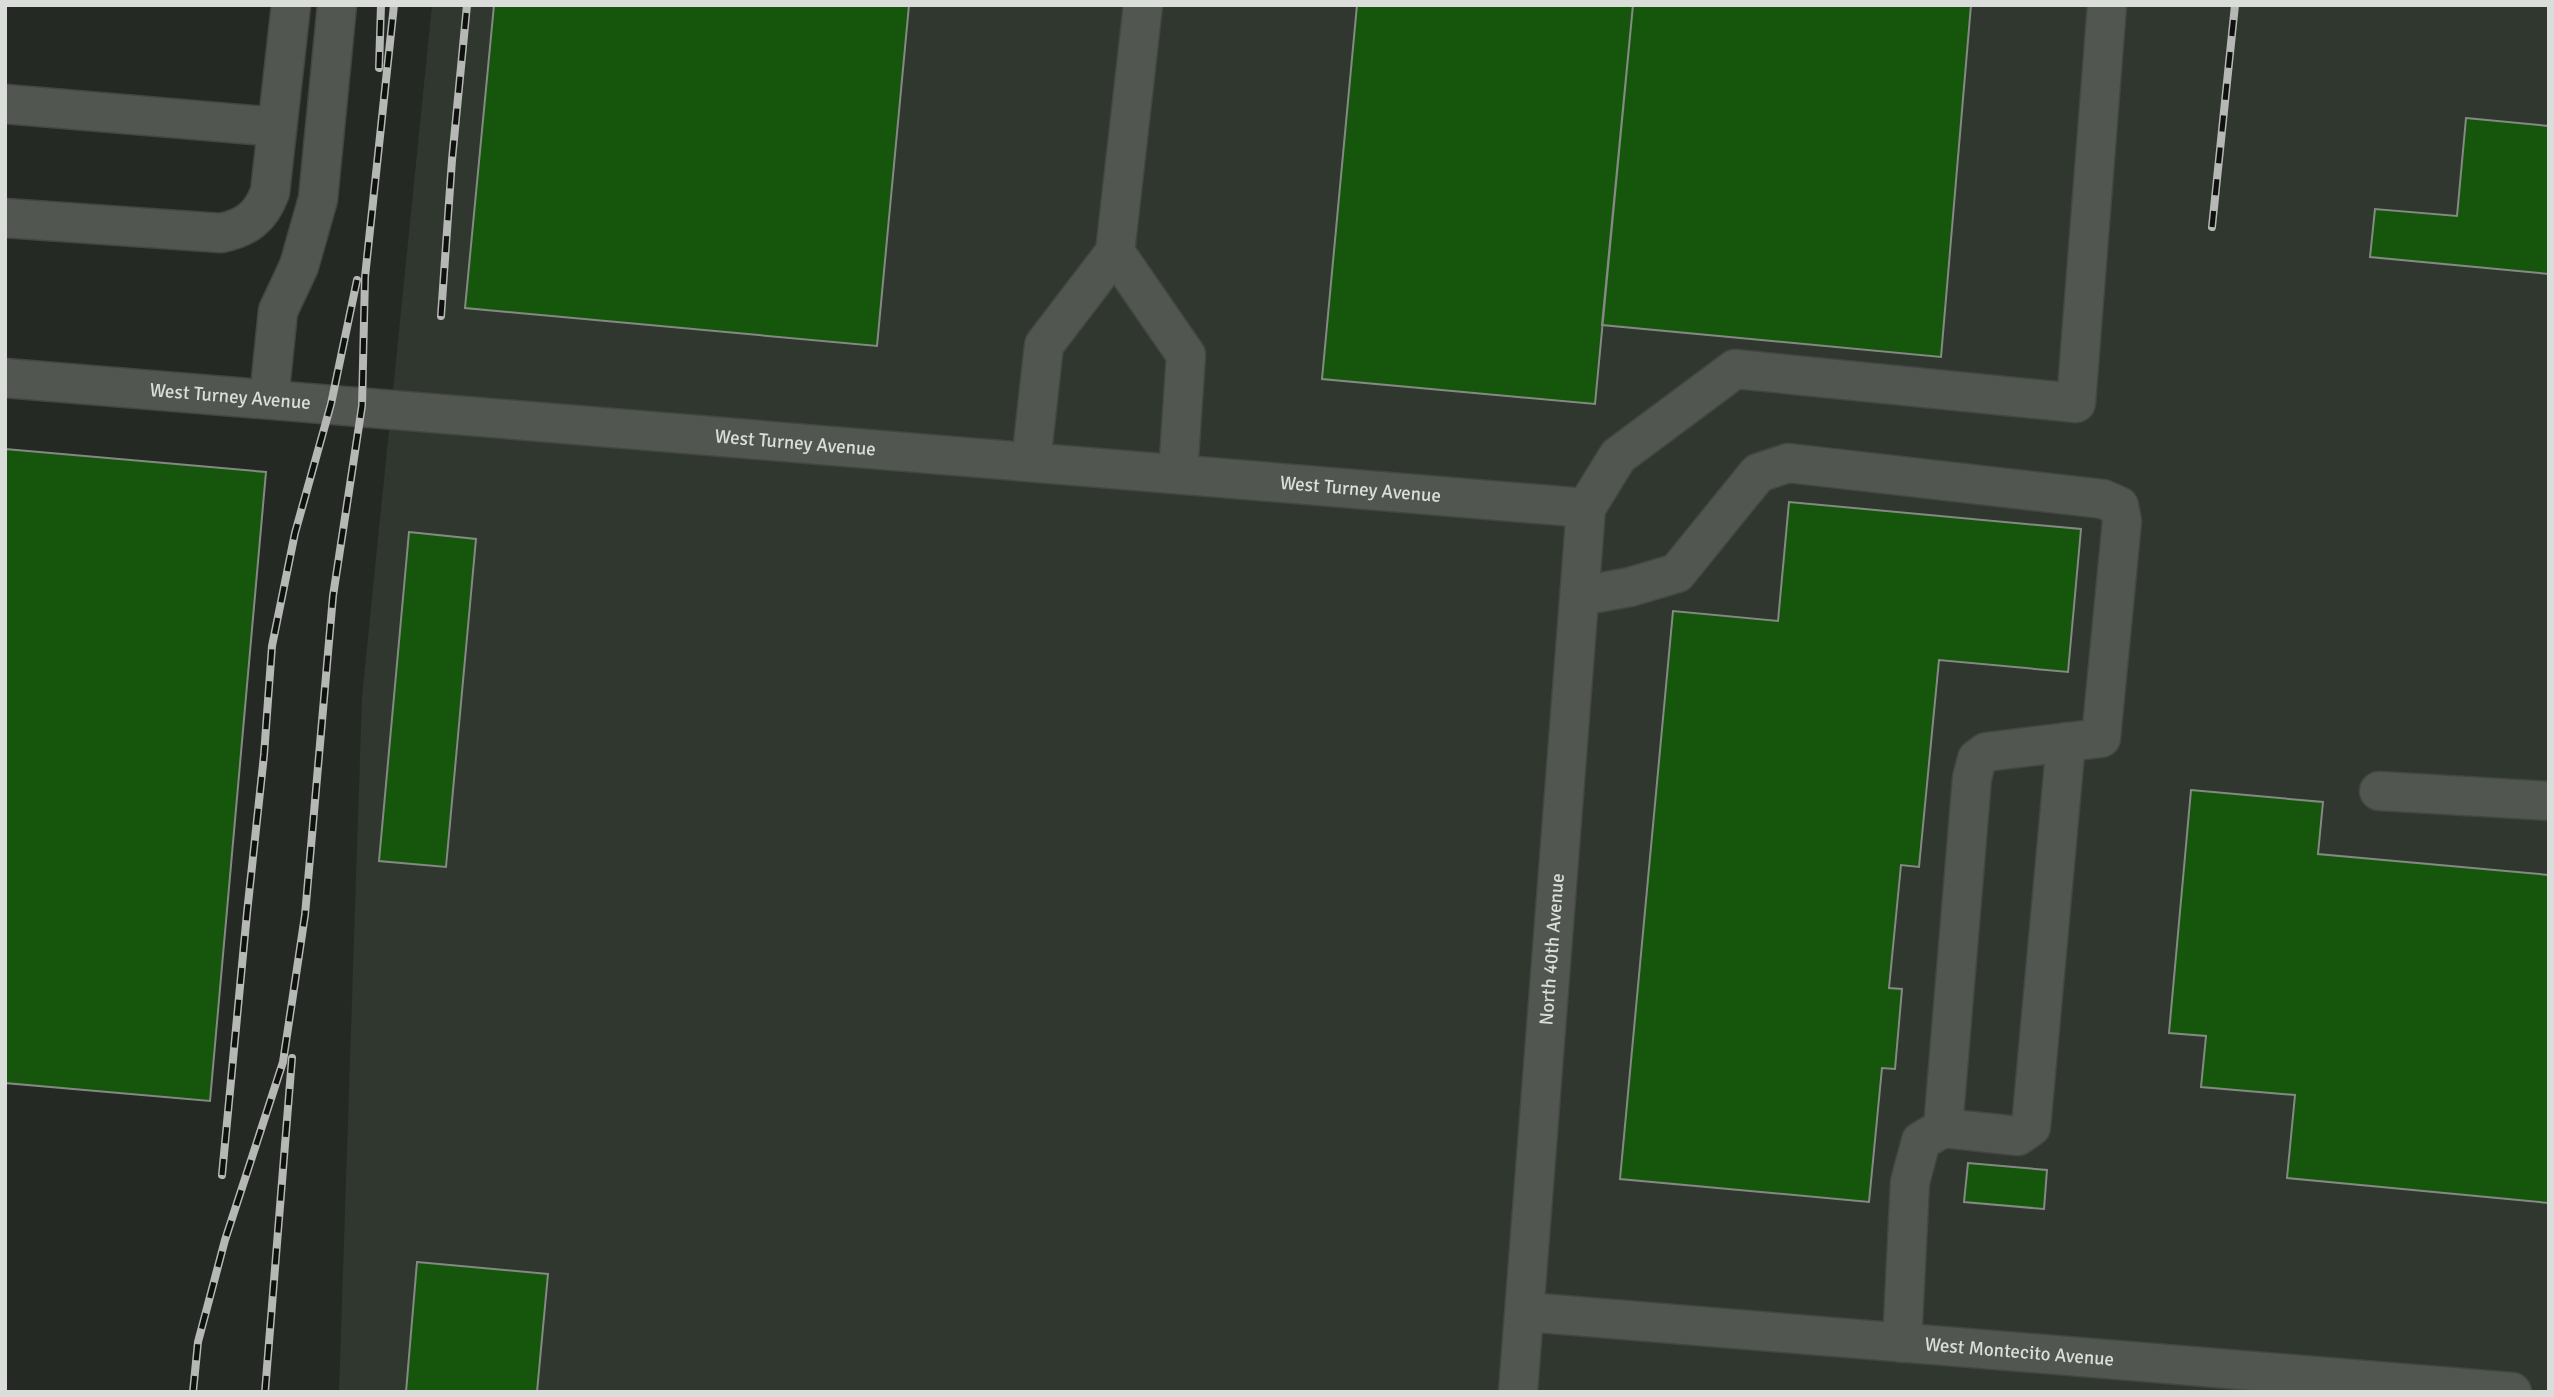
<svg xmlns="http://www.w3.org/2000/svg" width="2554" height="1397" font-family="Signika,sans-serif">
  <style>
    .built { fill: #2f372e }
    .building { fill: #16560c; stroke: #858984; stroke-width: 2 }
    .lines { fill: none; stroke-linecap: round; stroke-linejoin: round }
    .minor-casing { stroke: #434642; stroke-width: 41 }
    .minor { stroke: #525651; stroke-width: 38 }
    .rail-casing { stroke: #b5b8b5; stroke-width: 8 }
    .rail { stroke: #0f110f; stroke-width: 5; stroke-dasharray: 16; stroke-linecap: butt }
    .labels { text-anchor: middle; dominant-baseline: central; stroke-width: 6; stroke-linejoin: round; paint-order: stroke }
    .street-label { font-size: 19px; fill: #daddda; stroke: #0f110f }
  </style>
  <rect width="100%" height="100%" fill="#252924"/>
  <path class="built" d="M432 5H2549V1392H339L362 697Z"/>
  <path class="building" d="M494 5H909L877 346 465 308Z
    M1357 5H1633L1595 404 1322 379Z
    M1633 5H1971L1941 357 1602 325Z
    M2466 118 2549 126V274L2370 257 2375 209 2457 216Z
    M5 449 266 472 210 1101 5 1083Z
    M1789 502 2081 529 2068 672 1939 660 1919 867 1901 865 1889 988 1902 989 1895 1069 1882 1068 1869 1202 1620 1179 1673 611 1778 621Z
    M409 532 476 539 446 867 379 861Z
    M2191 790 2323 802 2318 854 2549 875V1203L2287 1178 2295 1095 2201 1087 2206 1036 2169 1033Z
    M1968 1163 2047 1170 2044 1209 1964 1202Z
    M417 1262 548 1274 537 1392H406Z"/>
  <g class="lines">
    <defs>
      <g id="minor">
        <path d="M5 104 277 127"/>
        <path d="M5 218 221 233C246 228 261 217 270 192L291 5"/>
        <path d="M1115 252 1186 355 1178 473"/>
        <path id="s1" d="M5 378 1586 508"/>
        <path d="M269 399 278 311 299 266 318 199 337 5"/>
        <path d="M1031 462 1044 345 1115 252 1143 5"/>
        <path d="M1580 596 1630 587 1677 573 1758 473 1788 463 2103 499 2119 506 2122 521 2101 738 1986 752 1977 759 1972 778 1943 1128 1921 1141 1910 1182 1902 1343"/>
        <path d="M2379 791 2549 801"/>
        <path d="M1943 1128 2018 1136 2031 1127 2066 742"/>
        <path id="s2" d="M1526 1312 2512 1392"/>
        <path id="s3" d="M1518 1392 1586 508 1618 456 1735 369 2076 403 2107 5"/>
      </g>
    </defs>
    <use href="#minor" class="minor-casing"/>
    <use href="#minor" class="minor"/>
    <defs>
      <path id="rail" d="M379 68 381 5
        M2212 227 2235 5
        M441 316 452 160 467 5
        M222 1175 247 913 264 755 272 646 295 533 331 404 357 280
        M193 1392 198 1342 225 1240 283 1062 305 915 333 596 362 406 365 277 394 5
        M265 1392 292 1058"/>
    </defs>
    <use href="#rail" class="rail-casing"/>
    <use href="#rail" class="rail"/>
  </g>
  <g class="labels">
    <g class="street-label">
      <text stroke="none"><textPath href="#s1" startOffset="226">West Turney Avenue</textPath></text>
      <text stroke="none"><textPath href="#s1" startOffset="793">West Turney Avenue</textPath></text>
      <text stroke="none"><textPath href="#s1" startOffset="1360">West Turney Avenue</textPath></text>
      <text stroke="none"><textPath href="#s3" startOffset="444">North 40th Avenue</textPath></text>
      <text stroke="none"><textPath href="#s2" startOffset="495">West Montecito Avenue</textPath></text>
    </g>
  </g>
  <rect width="2554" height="1397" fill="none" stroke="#daddda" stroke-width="14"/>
</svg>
